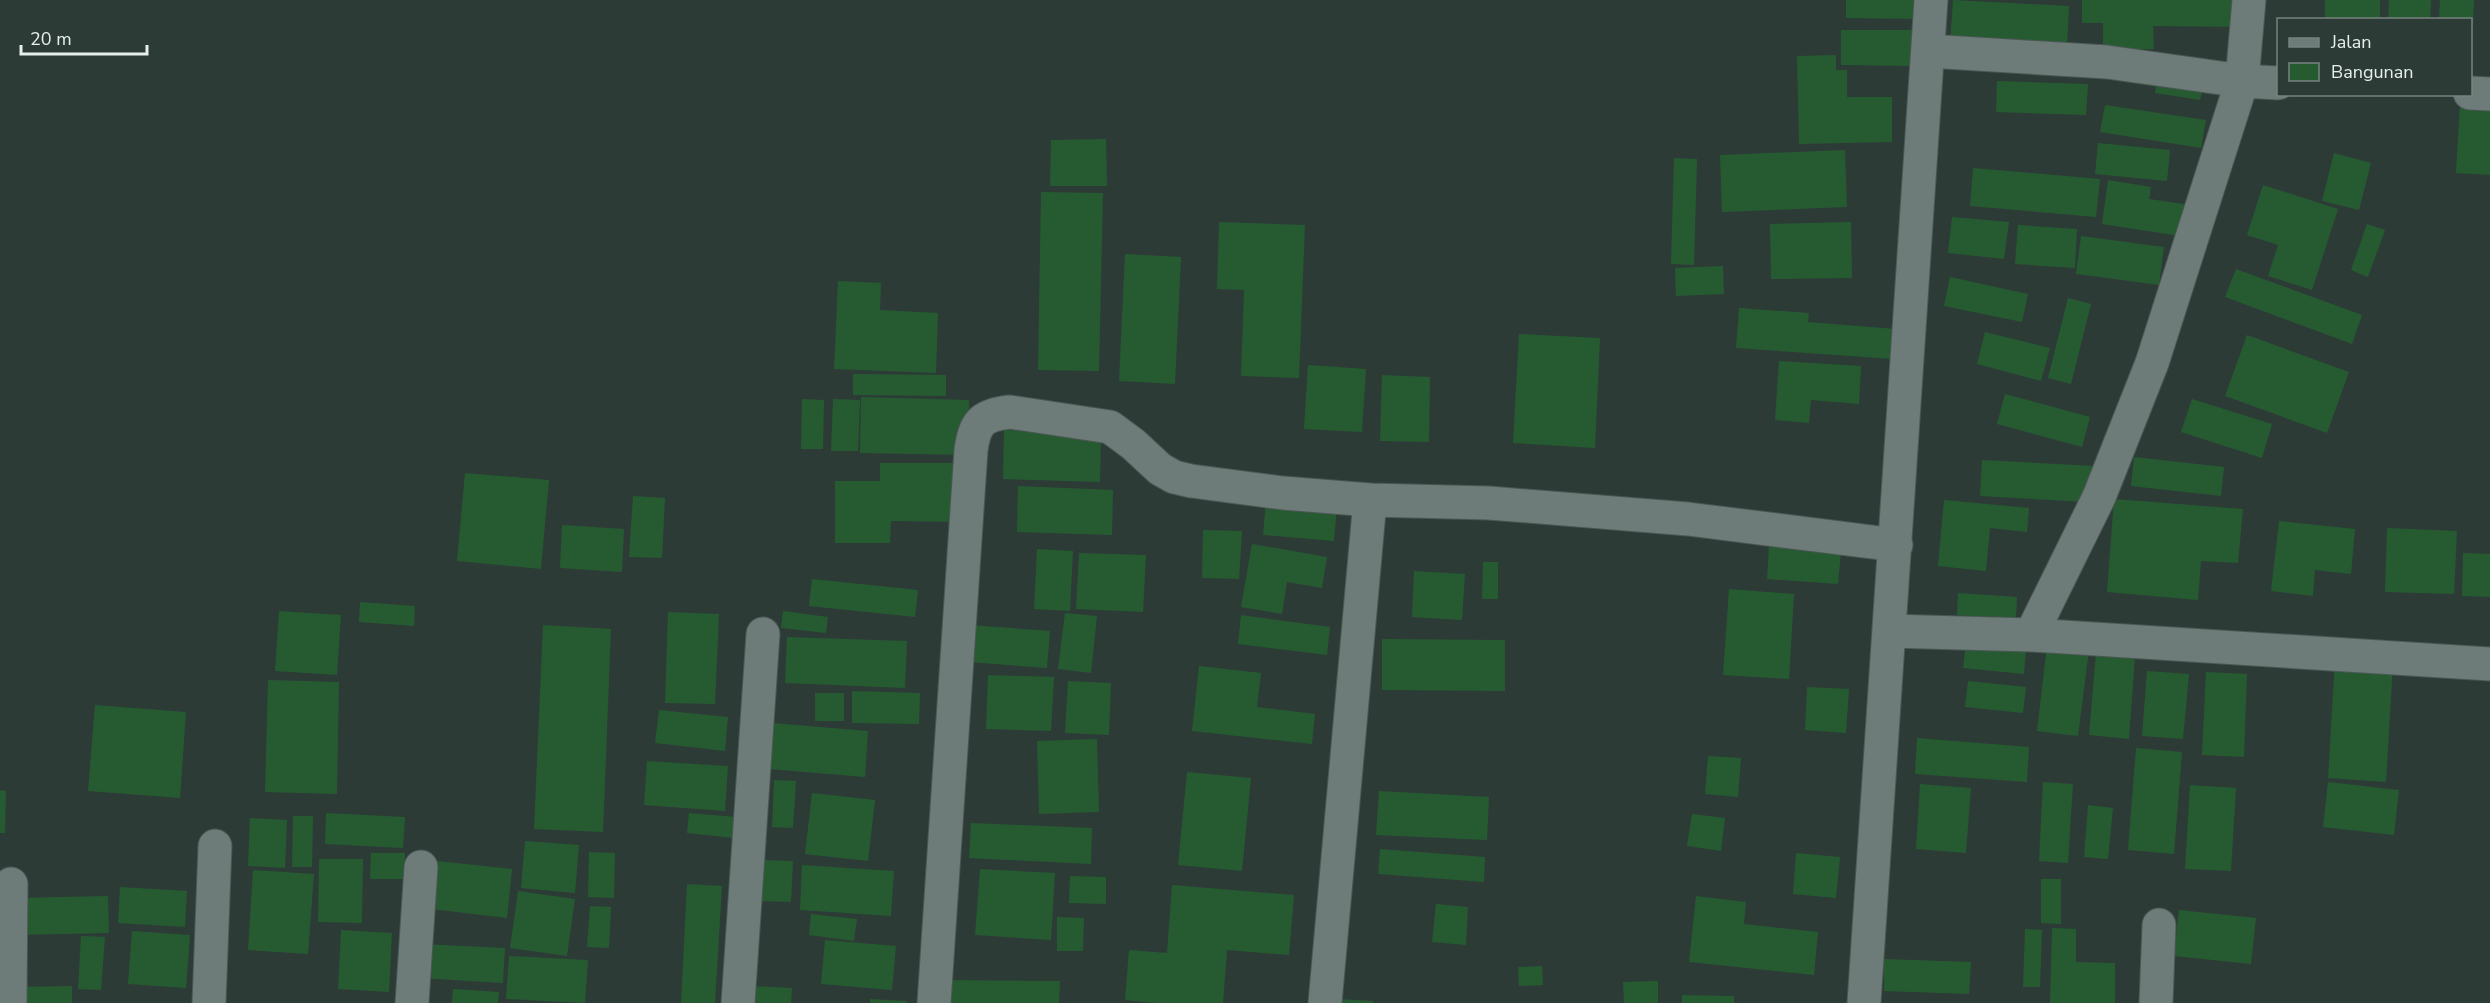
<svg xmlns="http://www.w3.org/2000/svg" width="2490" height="1003" font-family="'Nunito Sans',sans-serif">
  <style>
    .building { fill: #265b32 }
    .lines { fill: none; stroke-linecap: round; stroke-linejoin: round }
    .minor-casing { stroke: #4b5754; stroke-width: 35 }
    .minor { stroke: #6d7c78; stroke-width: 33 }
  </style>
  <rect width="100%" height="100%" fill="#2d3b37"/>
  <path class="building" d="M1846 0H1919V19L1846 18Z
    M1953 0 2069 6 2067 50 1950 44Z
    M2082 0H2239V27L2153 26 2154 49H2103V23H2082Z
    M2325 0H2380V18H2325Z
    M2389 0H2431L2430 20H2388Z
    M2440 0H2474L2473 26H2470V20H2439Z
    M1841 30H1912V66L1841 65Z
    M1836 55V70H1847V97H1892V142L1799 144 1797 56Z
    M2157 80 2203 88 2200 100 2155 93Z
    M1997 81 2088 84 2086 115 1996 112Z
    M2460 104 2490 106V175L2456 173Z
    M2105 105 2206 120 2201 148 2100 132Z
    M1106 139 1107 186H1050L1051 140Z
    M2098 143 2170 150 2167 181 2095 174Z
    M1845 150 1847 207 1722 212 1720 155Z
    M2334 153 2371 163 2359 210 2322 201Z
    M1674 158 1697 159 1694 265 1671 264Z
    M1973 168 2100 179 2096 217 1970 206Z
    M2108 180 2151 187 2149 199 2190 205 2186 237 2102 224Z
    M2263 185 2338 209 2312 290 2268 276 2278 245 2247 235Z
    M1041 192 1103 193 1099 371 1038 370Z
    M1952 217 2009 222 2004 259 1948 253Z
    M1219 222 1305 225 1299 378 1241 376 1244 290 1217 289Z
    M1851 222 1852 278 1771 279 1770 224Z
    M2367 224 2385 230 2368 277 2351 270Z
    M2018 225 2077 229 2075 268 2015 264Z
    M2081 236 2164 247 2159 285 2076 274Z
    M1125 254 1181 257 1175 384 1119 381Z
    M1723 266 1724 294 1676 296 1675 268Z
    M2236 269 2362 315 2352 344 2225 297Z
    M1950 277 2028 294 2022 322 1944 306Z
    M838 281 881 283 880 310 938 313 936 373 834 369Z
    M2068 298 2091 304 2071 384 2048 378Z
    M1739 308 1809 313 1808 322 1895 329 1893 359 1736 348Z
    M1985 332 2050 348 2041 381 1977 364Z
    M1519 334 1600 338 1595 448 1513 443Z
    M2247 335 2349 372 2327 433 2225 396Z
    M1779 361 1861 366 1859 404 1811 400 1809 423 1775 420Z
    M1308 365 1366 369 1362 432 1304 429Z
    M853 374 946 375V396L853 395Z
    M1382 375 1430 377 1429 442 1380 441Z
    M2005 394 2090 417 2082 447 1997 424Z
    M861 397 969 400 968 455 860 453Z
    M802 399 824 400 823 449H801Z
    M833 399 860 400 858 451H831Z
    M2192 399 2272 424 2262 458 2181 432Z
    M1004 430 1101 432 1100 482 1003 479Z
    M2134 457 2224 467 2221 496 2131 486Z
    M1982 460 2095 466 2085 502 1980 496Z
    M880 463H964V522L891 521 890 543H835V481H880Z
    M465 473 549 480 541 569 457 561Z
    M1018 486 1113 490 1112 535 1017 532Z
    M633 496 665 498 662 558 629 557Z
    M2114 499 2243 509 2238 563 2201 561 2198 600 2107 592Z
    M1266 500 1337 506 1334 541 1263 535Z
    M1944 500 2029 508 2027 532 1990 528 1986 571 1938 566Z
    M2279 521 2355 529 2351 574 2315 570 2313 596 2271 591Z
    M562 525 624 529 622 572 560 568Z
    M2387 528 2457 531 2454 594 2385 592Z
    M1203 530 1242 531 1239 579 1202 578Z
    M1252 544 1327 557 1322 588 1287 582 1282 614 1241 607Z
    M1769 546 1841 552 1838 584 1767 579Z
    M1037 549 1073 551 1070 611 1034 609Z
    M1079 553 1146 555 1143 612 1076 609Z
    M2463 553 2490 554V597L2462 596Z
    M1483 562H1498V599H1482Z
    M1414 571 1465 574 1462 620 1412 617Z
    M812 579 918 590 915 617 809 606Z
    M1729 589 1794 594 1789 679 1723 675Z
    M1958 593 2017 597 2016 618 1957 615Z
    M360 602 415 606 414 626 359 622Z
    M279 611 341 615 337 675 275 671Z
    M783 611 828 617 826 633 781 628Z
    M668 612 719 614 715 704 665 703Z
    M1065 613 1097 616 1091 673 1058 669Z
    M1241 615 1330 627 1327 655 1238 644Z
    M543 625 611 629 603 832 534 829Z
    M970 625 1050 631 1047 668 968 662Z
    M787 637 907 641 905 688 785 683Z
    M1382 639 1505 640V691L1382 690Z
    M1966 643 2026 649 2024 674 1963 668Z
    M2047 645 2089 650 2078 736 2037 731Z
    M2096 653 2135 656 2129 739 2089 735Z
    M2335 660 2393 663 2386 782 2328 778Z
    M1199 666 1261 673 1257 707 1315 714 1312 744 1192 731Z
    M2147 671 2189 674 2183 739 2142 736Z
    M2206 672 2247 674 2244 757 2202 755Z
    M988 675 1054 677 1051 731 986 729Z
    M268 680 339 682 337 794 265 792Z
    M1068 681 1111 683 1109 735 1065 733Z
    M1968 681 2026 687 2023 713 1965 707Z
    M1807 687 1849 689 1846 733 1805 730Z
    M852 691 920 693 919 724 852 723Z
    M815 693H844V721H815Z
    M95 705 186 712 180 798 88 791Z
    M659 710 728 717 725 751 655 743Z
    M772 723 868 731 865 777 769 769Z
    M1917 738 2029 747 2027 782 1915 774Z
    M1097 739 1099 812 1039 814 1037 741Z
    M2136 748 2182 752 2174 854 2128 850Z
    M1708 756 1741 758 1738 797 1705 794Z
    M647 761 728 766 725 811 644 805Z
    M1187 772 1251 778 1242 871 1178 865Z
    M774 780 796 781 793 828 772 827Z
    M2043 782 2073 784 2068 863 2039 861Z
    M2328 782 2399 790 2394 835 2323 827Z
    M1920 784 1971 788 1966 853 1916 849Z
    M2190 785 2236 788 2231 871 2185 869Z
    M0 790 6 791 5 833H0Z
    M1379 791 1489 797 1487 840 1376 835Z
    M812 793 875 800 868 861 805 854Z
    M2088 805 2113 808 2108 859 2084 857Z
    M326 813 405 817 403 848 325 844Z
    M689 813 736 817 734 838 687 833Z
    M1692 814 1725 818 1721 851 1687 846Z
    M293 816H313L312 867H292Z
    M250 818 287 820 285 868 248 866Z
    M971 823 1092 828 1091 864 969 858Z
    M525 841 579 845 575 893 521 888Z
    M1380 849 1485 857 1484 882 1378 874Z
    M589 852 615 853 614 898 588 897Z
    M371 853H405L404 879H370Z
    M1796 853 1840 857 1836 898 1793 894Z
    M319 859H363L362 923 318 922Z
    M764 860 793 861 791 902 762 901Z
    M437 861 512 869 507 918 431 909Z
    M802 865 894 871 891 916 800 910Z
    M980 869 1055 873 1051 940 975 935Z
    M253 870 314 874 308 954 248 950Z
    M1070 876 1106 877V904L1069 903Z
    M2041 879H2061V924L2041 923Z
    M687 884 722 886 715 1003H681Z
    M1172 885 1294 895 1289 955 1227 950 1223 1003H1157L1125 1000 1129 950 1167 953Z
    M120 887 187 891 185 927 118 923Z
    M518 891 575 899 567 956 510 948Z
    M108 896 109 933 17 935 16 898Z
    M1696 896 1746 902 1744 924 1818 932 1814 975 1689 962Z
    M1436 904 1468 907 1466 945 1432 942Z
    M590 906 611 907 609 948 587 947Z
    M2179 910 2256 918 2251 964 2174 956Z
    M811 914 857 919 854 941 809 935Z
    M1057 917 1084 918 1083 951H1057Z
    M2052 928 2076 929V962L2115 963V1003H2050Z
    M2025 929 2042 930 2040 987H2023Z
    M341 930 392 933 389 992 338 989Z
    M132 931 190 935 186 988 128 984Z
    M81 936 105 937 101 990 78 989Z
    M825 940 896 946 892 990 821 984Z
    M422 944 505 948 503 983 421 978Z
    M509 956 588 960 585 1003 506 999Z
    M1884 959 1971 962 1969 994 1884 991Z
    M1542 966 1543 985 1519 986 1518 967Z
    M942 980 1060 981 1059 1003H942Z
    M1658 981V1003H1624L1623 982Z
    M72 986V1003H15V987Z
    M749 986 792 988 791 1003H748Z
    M453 989 499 992 498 1003H452Z
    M1682 995 1734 996V1003H1682Z
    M870 999 907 1001V1003H870Z
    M1339 999 1373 1001V1003H1339Z"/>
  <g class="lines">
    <defs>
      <path id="minor" d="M1928 51 2107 62 2242 81 2278 83
        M2470 93 2490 94
        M1890 631 2031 635 2490 664
        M2031 635 2099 497 2152 363 2242 81 2249 0
        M10 1003 11 884
        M209 1003 215 846
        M412 1003 421 867
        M738 1003 763 634
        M934 1003 971 450C975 422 982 415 1010 412L1110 427 1133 444 1160 469 1174 477 1191 481 1283 493 1370 500 1489 503 1688 519 1896 545
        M1325 1003 1370 500
        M1864 1003 1931 0
        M2156 1003 2159 925"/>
    </defs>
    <use href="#minor" class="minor-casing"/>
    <use href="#minor" class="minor"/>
  </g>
  <rect x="2277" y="18" width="195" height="78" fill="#2d3b37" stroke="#77837f" stroke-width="1.5"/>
  <rect x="2289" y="38" width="30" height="9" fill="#6d7c78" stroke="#77837f" stroke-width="1.5"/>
  <text x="2331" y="48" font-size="18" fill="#e6efec">Jalan</text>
  <rect x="2289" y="63" width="30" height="18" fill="#265b32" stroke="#77837f" stroke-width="1.5"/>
  <text x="2331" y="78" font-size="18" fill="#e6efec">Bangunan</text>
  <path d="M21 45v9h126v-9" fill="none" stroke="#e6efec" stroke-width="3"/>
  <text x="30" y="45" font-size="18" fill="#e6efec" stroke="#2d3b37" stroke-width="4.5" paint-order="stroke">20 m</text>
</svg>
